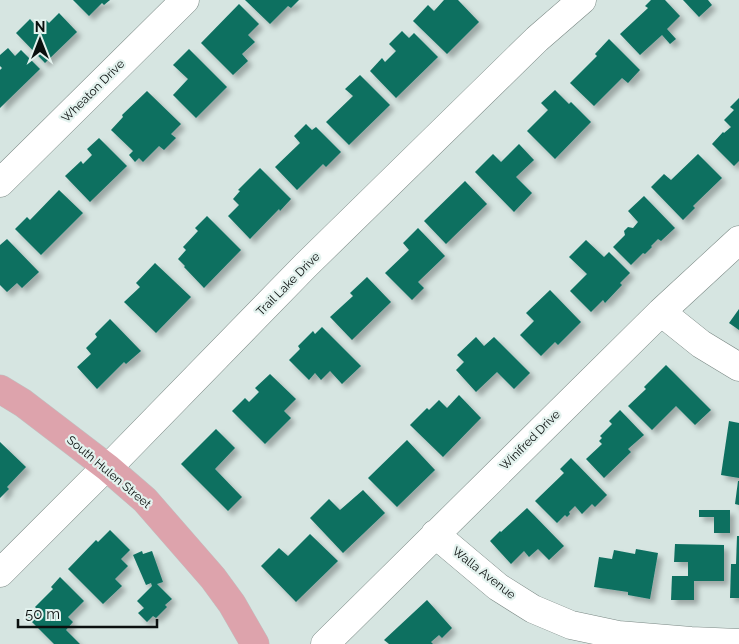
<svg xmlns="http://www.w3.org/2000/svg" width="739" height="644" font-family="Raleway,sans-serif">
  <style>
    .building { fill: #0d7061; filter: url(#shadow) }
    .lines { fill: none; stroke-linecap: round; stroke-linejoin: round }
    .minor-casing { stroke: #7a8884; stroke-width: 29 }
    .major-casing { stroke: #c0c1c1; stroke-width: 29 }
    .minor { stroke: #fff; stroke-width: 28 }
    .major { stroke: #dda3ac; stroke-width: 28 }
    .labels { text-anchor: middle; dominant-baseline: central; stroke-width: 4.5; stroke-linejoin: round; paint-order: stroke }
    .street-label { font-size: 12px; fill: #0b100f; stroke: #e3f2ee }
  </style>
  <defs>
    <filter id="shadow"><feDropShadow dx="4.5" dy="4.5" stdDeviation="2.5" flood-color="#0004"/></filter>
  </defs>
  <rect width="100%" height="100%" fill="#d6e5e1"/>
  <path class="building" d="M73 0H110L104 5 102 3 89 16Z
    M245 0H299L291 8 288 6 270 24Z
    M444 0H458L479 22 447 54 413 21 428 5 434 11Z
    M651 0H665L680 16 667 29 676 39 670 44 662 35 640 55 620 34 648 8 645 6Z
    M683 0H708L712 5 699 17Z
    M239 4 259 24 248 35 255 42 242 54 248 61 233 75 201 43Z
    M59 13 77 32 45 63 16 33 30 19 37 27 45 19 49 23Z
    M402 31 409 38 414 33 438 57 396 98 370 71 382 58 385 62 396 51 389 44Z
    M609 39 640 70 628 83 622 78 594 106 570 83 597 56 595 54Z
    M8 48 15 56 21 50 40 69 0 108V70L2 68 0 66V55Z
    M189 49 227 87 196 118 173 95 188 79 173 65Z
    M360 75 390 105 349 145 326 122 353 96 345 89Z
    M555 90 569 104 571 102 591 122 555 159 527 131 548 110 541 103Z
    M147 91 181 124 171 134 176 138 164 150 159 146 143 162 139 158 135 162 129 155 133 151 111 130 123 117 122 115Z
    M739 98V161L734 166 712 144 723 132 724 133 731 127 724 120 734 110 730 107Z
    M306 124 312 130 316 127 341 152 326 167 323 164 297 190 275 167 300 143 294 136Z
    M99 138 127 166 90 202 65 176 81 161 83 164 92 155 87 149Z
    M519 144 534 160 516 177 532 193 514 212 475 172 493 154 501 162Z
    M698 154 722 178 693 206 695 208 683 220 651 187 664 174 671 180Z
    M260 168 291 199 280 211 279 209 250 239 228 216 239 205 233 199 240 191 238 190Z
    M465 181 487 204 446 244 424 221Z
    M59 190 83 213 41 255 15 229 27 217 30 220Z
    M644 196 675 228 661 241 658 239 651 246 652 247 645 254 643 253 631 265 613 247 625 235 624 231 628 227 633 228 638 222 628 211Z
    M207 216 241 250 204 288 184 267 185 266 178 259 186 250 183 247 198 231 195 228Z
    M418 228 445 256 418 282 424 288 412 300 385 273 409 250 403 243Z
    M7 239 39 272 22 288 17 283 7 292 0 285V245Z
    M586 240 604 257 609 252 630 273 620 283 622 285 605 303 603 300 591 312 570 291 587 274 569 257Z
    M155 263 191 297 156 333 124 302 140 287 136 283Z
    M367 277 391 302 352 340 330 317 353 296 350 293Z
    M550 290 581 322 558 345 555 342 541 356 520 335 534 321 526 313Z
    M739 309V330L729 323Z
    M110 319 141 351 126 364 124 362 97 389 77 367 91 354 86 348 97 337 95 334Z
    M322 327 361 366 342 384 330 371 321 380 315 373 309 380 289 360 300 349 298 346 313 331 315 334Z
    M476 337 484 346 494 337 530 373 514 389 497 372 476 392 456 370 464 362 457 355Z
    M666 365 711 410 695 425 676 406 652 430 628 406 646 389 644 387Z
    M270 374 296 399 284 411 291 418 265 444 232 411 245 398 249 402 259 392 255 388Z
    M459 395 481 418 443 457 410 425 427 408 429 410 439 400 447 408Z
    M620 410 644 435 628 449 631 452 604 478 586 459 602 444 599 441 602 438 600 436 612 424 609 421Z
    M729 421 739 423V478L721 475Z
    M216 429 235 448 215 469 242 497 228 511 181 464Z
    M407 440 435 470 397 507 368 478Z
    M0 442 26 467 7 487 9 489 0 498Z
    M571 458 607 495 595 507 592 504 582 514 575 506 569 512 570 514 567 517 565 515 557 523 535 501 564 473 560 469Z
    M738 481H739V505L735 504Z
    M363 490 385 513 343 553 310 518 329 499 340 510Z
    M527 508 564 546 549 560 538 549 529 557 524 551 511 564 490 541 500 531 501 532Z
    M699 510H730V533H714V517H699Z
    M110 530 130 550 121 559 128 566 115 579 122 586 103 604 68 569 96 540 98 542Z
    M310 534 338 561 296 602 261 566 279 548 288 556Z
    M737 536H739V598H730L731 564H736Z
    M675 544 724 545V581H694V600H671L672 576H688V562H674Z
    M636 549 658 553 650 599 628 595V592L594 587 599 557 612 559 614 550 635 554Z
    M142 551 143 554 152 551 163 582 157 584 172 599 165 605 167 607 156 618 153 616 147 622 138 613 144 608 137 601 152 586 151 583 146 585 133 555Z
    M60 577 84 601 68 617 73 622 66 630 80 644H54L28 618 37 609 35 607 53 589 51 587Z
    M427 600 452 628 442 638 439 635 431 642 433 644H389L384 640Z"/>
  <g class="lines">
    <defs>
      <path id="minor" d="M0 183 185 0
        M661 312 701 344 739 367
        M435 534 498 587 533 609 571 625 618 635 691 641 739 643
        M0 573 101 472 108 468 306 265 537 39 582 0
        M325 644 661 312 739 240"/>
      <path id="major" d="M0 389 23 403 108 468 145 500 213 578 232 604 255 644"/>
    </defs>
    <use href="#minor" class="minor-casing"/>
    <use href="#major" class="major-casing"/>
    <use href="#minor" class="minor"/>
    <use href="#major" class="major"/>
  </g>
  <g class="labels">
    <g class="street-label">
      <text transform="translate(93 91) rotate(-45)">Wheaton Drive</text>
      <text transform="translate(288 284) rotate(-45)">Trail Lake Drive</text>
      <text transform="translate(530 440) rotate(-45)">Winifred Drive</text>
      <text transform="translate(109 472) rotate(40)">South Hulen Street</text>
      <text transform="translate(484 573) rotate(38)">Walla Avenue</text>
    </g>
  </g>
  <g transform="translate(40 40)" stroke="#e3f2ee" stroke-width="4" paint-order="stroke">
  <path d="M0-4L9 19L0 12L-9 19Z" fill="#0b100f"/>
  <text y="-8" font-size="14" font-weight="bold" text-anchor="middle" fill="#0b100f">N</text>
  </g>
  <path d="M18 619v8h139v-8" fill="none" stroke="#0b100f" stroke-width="2.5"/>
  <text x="25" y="619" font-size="15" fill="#0b100f" stroke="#e3f2ee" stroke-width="4" paint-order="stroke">50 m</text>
</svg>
